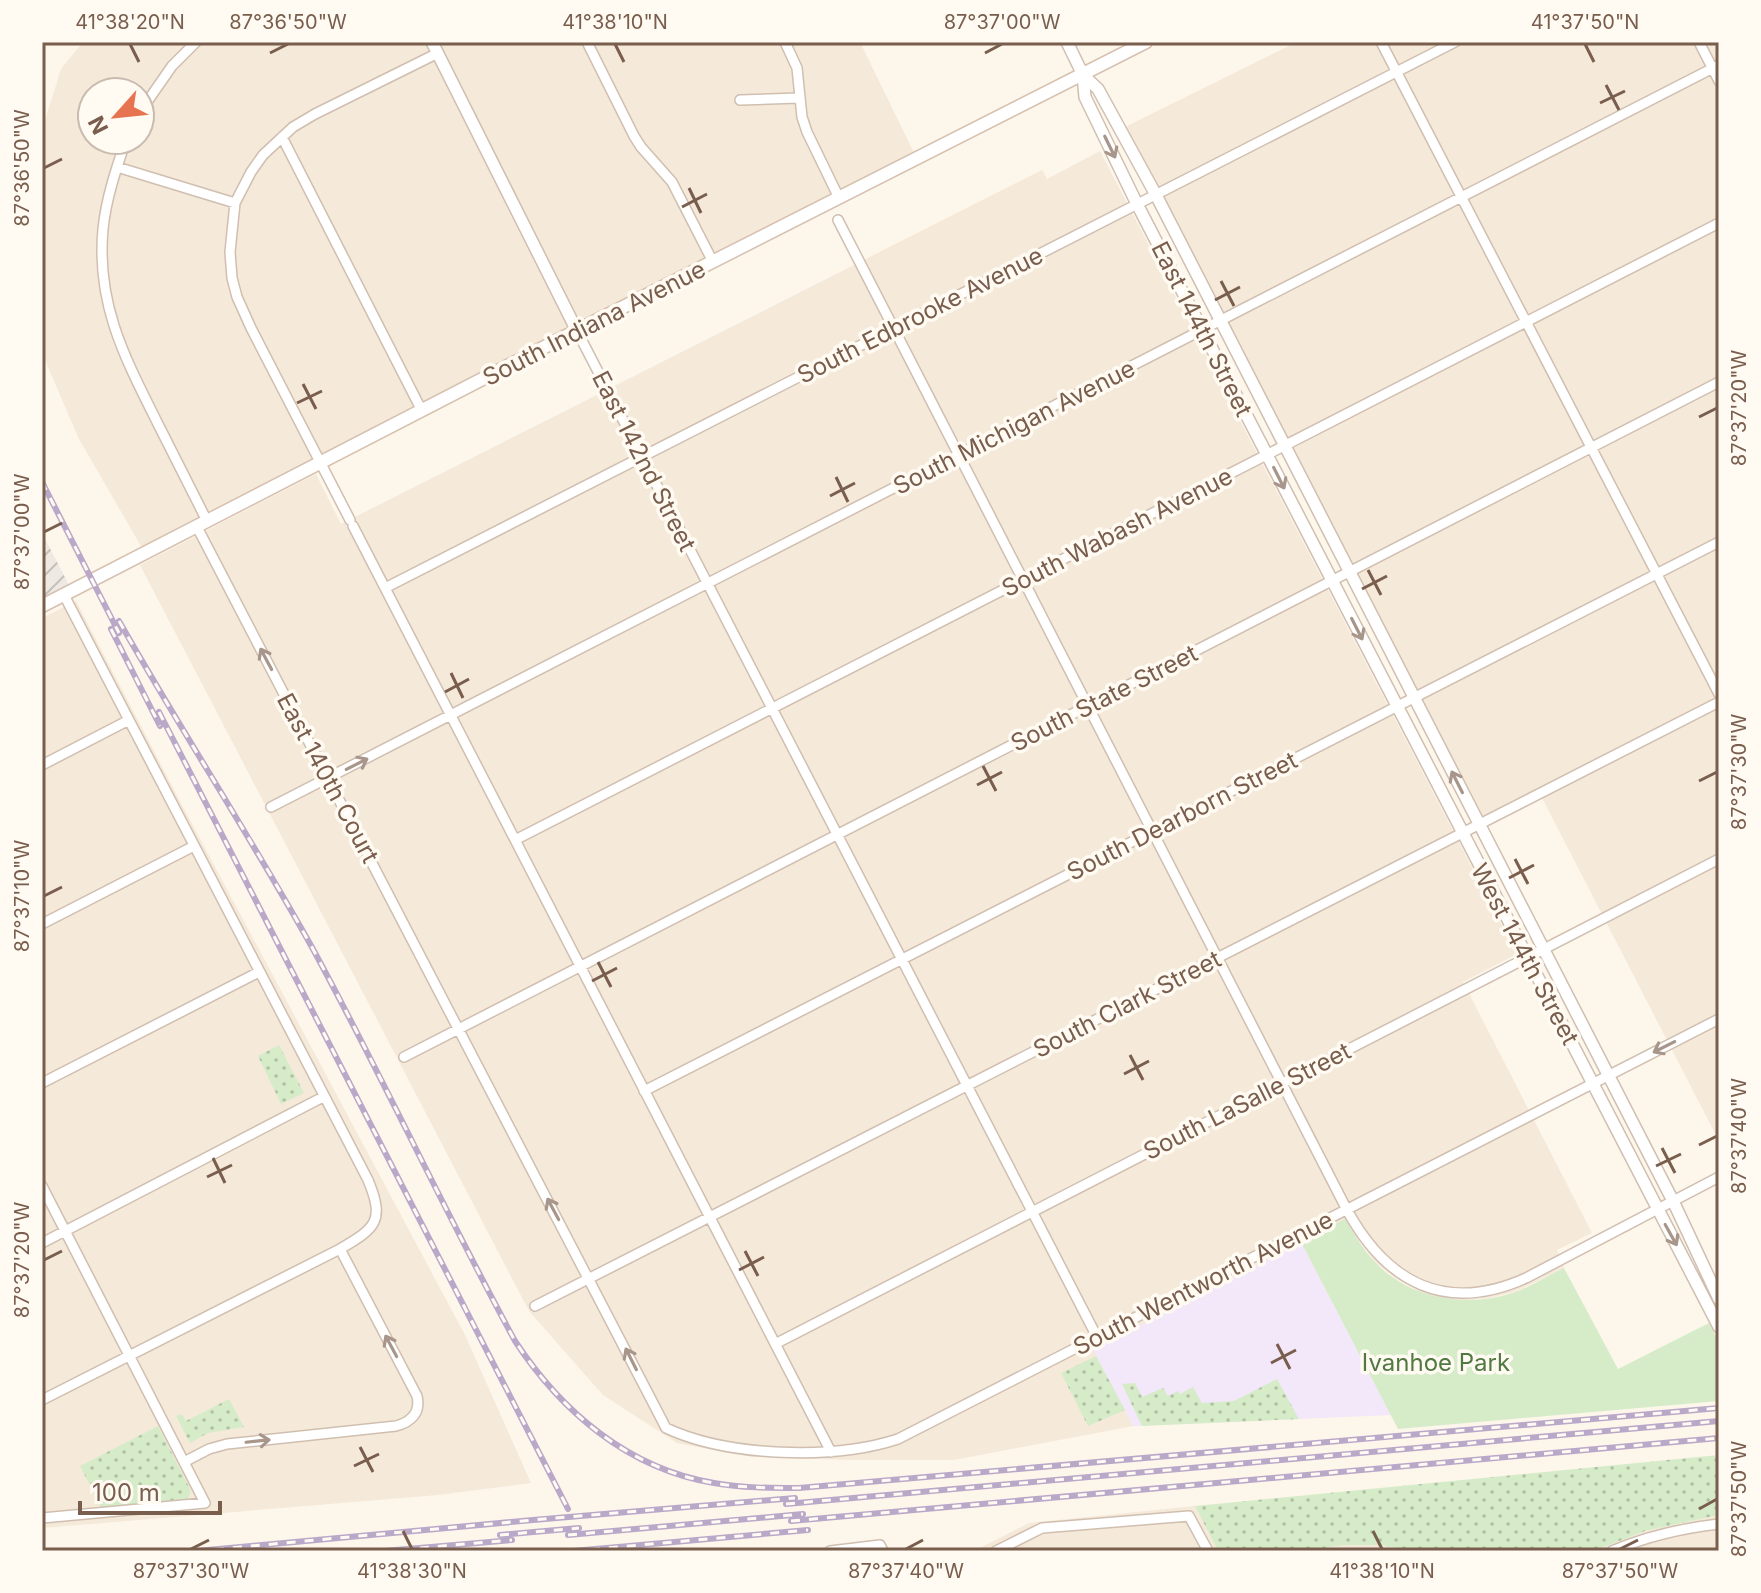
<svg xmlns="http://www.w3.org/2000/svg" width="1761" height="1593" font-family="Inter,sans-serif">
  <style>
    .residential { fill: #f5e9d9; fill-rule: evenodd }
    .industrial { fill: url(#industrial-furrows) }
    .education { fill: #f3e7fa }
    .grass { fill: url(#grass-dots) }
    .green { fill: #d6ecc9 }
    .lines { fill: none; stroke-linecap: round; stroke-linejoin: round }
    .minor-casing { stroke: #d0bfb0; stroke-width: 12 }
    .tertiary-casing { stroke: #d0bfb0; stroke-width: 14 }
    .secondary-casing { stroke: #d6c1b0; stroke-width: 15 }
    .minor { stroke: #fff; stroke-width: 9 }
    .tertiary { stroke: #fff; stroke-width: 11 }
    .secondary { stroke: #fff; stroke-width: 12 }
    .rail-casing { stroke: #baa8c9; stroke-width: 6 }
    .rail { stroke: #fffaf2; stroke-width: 3; stroke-dasharray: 9; stroke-linecap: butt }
    .oneway { stroke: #a8968b }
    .ticks { fill: none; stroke: #795d4d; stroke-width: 3 }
    .labels { text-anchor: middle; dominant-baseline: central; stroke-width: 7; stroke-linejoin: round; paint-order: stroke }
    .street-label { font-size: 24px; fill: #795d4d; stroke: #fffaf2 }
    .park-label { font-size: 24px; fill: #517941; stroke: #fffaf2 }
    .neatline { fill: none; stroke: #795d4d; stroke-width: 3 }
    .ticks-label { font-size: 20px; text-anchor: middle; fill: #795d4d }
  </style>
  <defs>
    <pattern id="industrial-furrows" width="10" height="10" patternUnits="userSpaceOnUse" patternTransform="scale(2)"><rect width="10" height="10" fill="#efe9e4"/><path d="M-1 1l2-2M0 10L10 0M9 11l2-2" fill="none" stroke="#c6c0bb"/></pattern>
    <pattern id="grass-dots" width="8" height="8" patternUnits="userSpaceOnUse" patternTransform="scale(2)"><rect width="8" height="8" fill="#d6ecc9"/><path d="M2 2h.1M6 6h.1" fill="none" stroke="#b2c2a5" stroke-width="1.8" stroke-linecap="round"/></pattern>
  </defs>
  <rect width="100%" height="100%" fill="#fdf6eb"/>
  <path class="residential" d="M83 42H860L917 159 145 553 79 439 42 353V130L61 69ZM92 92H140V140H92Z
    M1297 42H1719V1141L1540 794 1479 824 1119 130Z
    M1100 151 1517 954 1463 982 1592 1233 1557 1250 1564 1268 1515 1292 1489 1298 1456 1301 1427 1295 1395 1278 1374 1261 1345 1219 1094 1350 1133 1426 954 1460H850L752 1457 677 1443 603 1395 529 1311 140 565 316 474 341 524 1042 170 1047 179Z
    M76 601 183 807 465 1335 531 1483 438 1495 42 1528V618Z
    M1195 1506 1218 1551H974L1029 1523Z
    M1719 1515V1551H1594L1645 1531Z
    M1345 1545H1379L1417 1551H1305Z"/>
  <path class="industrial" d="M42 533 69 585 42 598Z"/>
  <path class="education" d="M1301 1242 1391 1415 1133 1426 1093 1350Z"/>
  <path class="grass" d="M279 1045 304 1093 281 1104 258 1056Z
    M1096 1356 1125 1410 1088 1426 1061 1373Z
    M1277 1379 1299 1419 1142 1426 1122 1384 1135 1383 1142 1397 1163 1388 1168 1396 1178 1391 1180 1394 1193 1387 1202 1403 1234 1401Z
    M229 1399 244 1427 208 1433 190 1443 176 1416 182 1414 186 1421Z
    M158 1426 191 1491 187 1500 101 1507 80 1466Z
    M1719 1455V1515L1645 1531 1594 1551H1417L1379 1545H1345L1305 1551H1218L1195 1506Z"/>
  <path class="green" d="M1345 1219C1354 1233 1362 1248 1374 1261 1409 1299 1465 1308 1513 1293 1530 1287 1547 1276 1564 1268L1618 1369 1709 1323 1719 1342V1401L1398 1429 1301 1242Z"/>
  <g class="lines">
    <defs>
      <path id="minor" d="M587 42 634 136 641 147 672 182 713 262
        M785 42 797 68 802 117 807 132 839 198
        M1381 42 1719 694
        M1699 42 1719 81
        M740 100 799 98
        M140 112 172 66 196 42
        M282 137 422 411
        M126 140C116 169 106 199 103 229 96 304 125 358 157 422 174 455 190 488 207 521
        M117 167 235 203
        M838 220 1347 1210C1387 1283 1446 1314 1526 1278L1719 1177
        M577 331 1097 1337
        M350 520 251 328 237 297 232 278 230 252 235 203 251 172 263 155 293 127 315 114 438 53
        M353 526 831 1452
        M197 527 666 1428C728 1457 834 1460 898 1439L1719 1019
        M385 588 1455 42
        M42 765 129 720
        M271 807 1719 65
        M515 840 1719 223
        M42 924 194 846
        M404 1057 1719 382
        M42 1083 259 972
        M644 1091 1719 542
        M42 1186 205 1503 42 1518
        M42 1243 323 1097
        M535 1306 1719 702
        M775 1344 1719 859
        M42 1400 340 1249C376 1228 385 1221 368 1180L64 595
        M184 1462 209 1449 227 1444 396 1426C411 1422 421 1413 417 1396L340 1249
        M830 1551 880 1545 883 1551
        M996 1551 1042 1528 1189 1516 1208 1551
        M1612 1551C1645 1537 1683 1528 1719 1524"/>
      <path id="tertiary" d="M432 42 577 331
        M1067 42 1083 75 1098 89 1156 195 1673 1201 1719 1299
        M1083 75 1085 97 1137 204 1719 1327"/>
      <path id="secondary" d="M42 606 562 338 1146 42"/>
    </defs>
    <use href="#minor" class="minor-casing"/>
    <use href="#tertiary" class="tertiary-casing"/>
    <use href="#secondary" class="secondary-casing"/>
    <use href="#minor" class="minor"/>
    <use href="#tertiary" class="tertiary"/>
    <use href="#secondary" class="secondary"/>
    <defs>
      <path id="rail" d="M42 482 119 633
        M119 621C182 732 252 839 314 951 384 1080 445 1212 515 1341 561 1411 628 1469 714 1483 742 1488 771 1488 799 1488L1719 1408
        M111 629 160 726
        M159 712 568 1509
        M786 1504 1719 1421
        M791 1521 1719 1438
        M500 1535 579 1528
        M568 1535 803 1514
        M197 1551 533 1520 795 1498
        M384 1551 512 1540
        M573 1551 808 1530"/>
    </defs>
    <use href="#rail" class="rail-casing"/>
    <use href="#rail" class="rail"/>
  </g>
  <defs><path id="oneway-shaft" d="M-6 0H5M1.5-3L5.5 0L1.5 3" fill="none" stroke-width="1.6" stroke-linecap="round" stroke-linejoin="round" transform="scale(2)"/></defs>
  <g class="oneway">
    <use href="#oneway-shaft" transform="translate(1110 147) rotate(64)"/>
    <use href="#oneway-shaft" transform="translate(1279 478) rotate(63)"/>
    <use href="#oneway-shaft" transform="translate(1357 629) rotate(63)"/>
    <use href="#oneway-shaft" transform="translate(266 659) rotate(-118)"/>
    <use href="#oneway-shaft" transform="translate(357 764) rotate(-27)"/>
    <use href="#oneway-shaft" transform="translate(1457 782) rotate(-117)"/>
    <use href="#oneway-shaft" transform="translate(1664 1047) rotate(153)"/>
    <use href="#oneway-shaft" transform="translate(553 1209) rotate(-118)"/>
    <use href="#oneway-shaft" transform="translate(1671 1235) rotate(61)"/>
    <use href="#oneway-shaft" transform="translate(391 1346) rotate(-118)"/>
    <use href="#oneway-shaft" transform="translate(631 1359) rotate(-117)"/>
    <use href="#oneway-shaft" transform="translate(258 1441) rotate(-6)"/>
  </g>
  <path class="ticks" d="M130 44 139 62M615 44 624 62M1585 44 1594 62M270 53 288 44M985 53 1002 44M1606 85 1619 110M1600 103 1625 91M44 168 62 159M689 188 701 213M682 207 707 194M1221 281 1234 306M1215 300 1240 287M303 384 316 409M297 403 322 391M1699 417 1717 408M836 477 848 502M830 496 855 483M44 532 62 523M1368 570 1381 595M1362 589 1387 576M451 673 463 698M445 692 469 679M983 766 996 791M1699 781 1717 772M977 785 1002 772M1515 859 1528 884M1509 878 1534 865M44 896 62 887M598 962 611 987M592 981 617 968M1130 1055 1143 1080M1124 1074 1149 1061M1699 1145 1717 1136M1662 1148 1675 1173M213 1158 225 1183M1656 1166 1681 1154M207 1177 232 1165M745 1251 758 1276M44 1260 62 1251M739 1270 764 1257M1277 1344 1290 1369M1271 1363 1296 1350M360 1447 373 1472M354 1466 379 1454M1699 1509 1717 1499M403 1531 412 1549M1373 1531 1382 1549M191 1549 209 1540M906 1549 923 1540M1620 1549 1638 1540"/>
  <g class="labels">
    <g class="street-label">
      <text transform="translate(920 315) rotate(-27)">South Edbrooke Avenue</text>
      <text transform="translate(594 323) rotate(-27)">South Indiana Avenue</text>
      <text transform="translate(1202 329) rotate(63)">East 144th Street</text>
      <text transform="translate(1014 427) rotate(-27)">South Michigan Avenue</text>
      <text transform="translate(644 461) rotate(63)">East 142nd Street</text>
      <text transform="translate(1117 532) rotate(-27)">South Wabash Avenue</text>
      <text transform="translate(1104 698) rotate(-27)">South State Street</text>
      <text transform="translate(328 778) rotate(62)">East 140th Court</text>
      <text transform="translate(1182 816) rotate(-27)">South Dearborn Street</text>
      <text transform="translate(1525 954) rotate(62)">West 144th Street</text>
      <text transform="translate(1127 1004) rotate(-27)">South Clark Street</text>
      <text transform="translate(1247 1101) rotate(-27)">South LaSalle Street</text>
      <text transform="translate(1203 1283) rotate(-27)">South Wentworth Avenue</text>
    </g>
    <g class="park-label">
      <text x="1436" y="1362">Ivanhoe Park</text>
    </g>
  </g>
  <rect width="1761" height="1593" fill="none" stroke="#fffaf2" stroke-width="88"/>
  <g transform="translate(116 116) rotate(243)"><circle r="38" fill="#fffaf2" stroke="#c9bbb0" stroke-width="2"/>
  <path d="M0-6L14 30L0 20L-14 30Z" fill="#e67451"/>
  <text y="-12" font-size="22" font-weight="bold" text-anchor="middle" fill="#795d4d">N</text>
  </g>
  <path d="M80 1501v12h140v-12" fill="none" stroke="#795d4d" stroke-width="4"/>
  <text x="92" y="1501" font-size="24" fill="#795d4d" stroke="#fffaf2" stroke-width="6" paint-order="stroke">100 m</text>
  <rect x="44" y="44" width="1673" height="1505" class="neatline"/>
  <g class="ticks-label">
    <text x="130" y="29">41°38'20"N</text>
    <text x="288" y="29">87°36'50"W</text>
    <text x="615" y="29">41°38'10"N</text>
    <text x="1002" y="29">87°37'00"W</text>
    <text x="1585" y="29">41°37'50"N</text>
    <text transform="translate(22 168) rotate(-90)" y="7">87°36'50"W</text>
    <text transform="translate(1739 408) rotate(-90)" y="7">87°37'20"W</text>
    <text transform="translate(22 532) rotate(-90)" y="7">87°37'00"W</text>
    <text transform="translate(1739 772) rotate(-90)" y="7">87°37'30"W</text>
    <text transform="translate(22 896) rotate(-90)" y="7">87°37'10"W</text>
    <text transform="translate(1739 1136) rotate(-90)" y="7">87°37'40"W</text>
    <text transform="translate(22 1260) rotate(-90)" y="7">87°37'20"W</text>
    <text transform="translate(1739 1499) rotate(-90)" y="7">87°37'50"W</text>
    <text x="191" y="1578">87°37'30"W</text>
    <text x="412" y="1578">41°38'30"N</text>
    <text x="906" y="1578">87°37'40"W</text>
    <text x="1382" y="1578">41°38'10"N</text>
    <text x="1620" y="1578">87°37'50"W</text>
  </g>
</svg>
